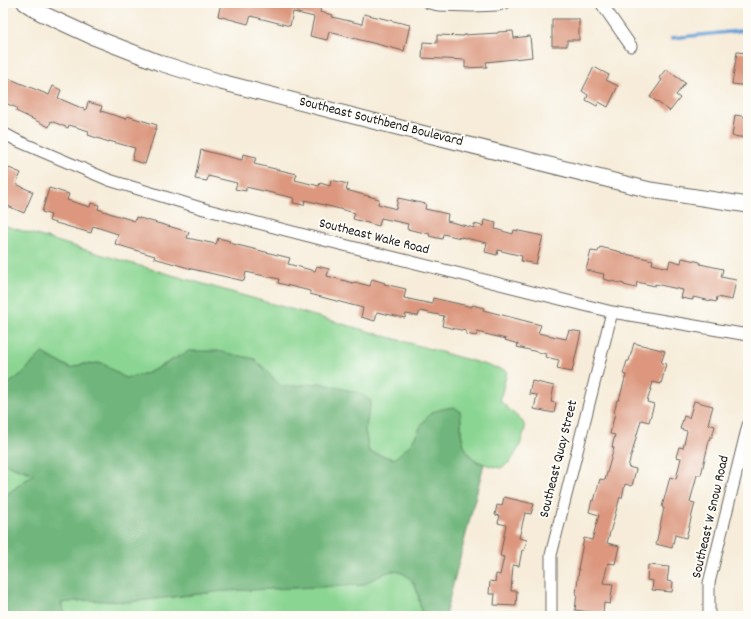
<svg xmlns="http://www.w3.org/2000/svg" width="751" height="619" font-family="Dekko,sans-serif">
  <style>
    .green { fill: #8ad592; stroke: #537857 }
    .forest { fill: #6fb67c; stroke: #46694c }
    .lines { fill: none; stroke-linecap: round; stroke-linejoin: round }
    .stream { stroke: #6ba1d8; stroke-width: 3.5 }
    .building { fill: #dc977e }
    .street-casing { stroke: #68655e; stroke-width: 13 }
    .secondary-casing { stroke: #68655e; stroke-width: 17 }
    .street { stroke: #fff; stroke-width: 11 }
    .secondary { stroke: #fff; stroke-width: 15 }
    .labels { text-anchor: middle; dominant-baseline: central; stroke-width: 4; stroke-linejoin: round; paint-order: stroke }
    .street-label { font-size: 14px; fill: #1c1c1c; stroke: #fdfcf7 }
  </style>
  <rect width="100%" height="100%" fill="#fdfcf7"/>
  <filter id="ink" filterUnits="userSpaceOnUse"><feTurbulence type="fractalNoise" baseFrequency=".025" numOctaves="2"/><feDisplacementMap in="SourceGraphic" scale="8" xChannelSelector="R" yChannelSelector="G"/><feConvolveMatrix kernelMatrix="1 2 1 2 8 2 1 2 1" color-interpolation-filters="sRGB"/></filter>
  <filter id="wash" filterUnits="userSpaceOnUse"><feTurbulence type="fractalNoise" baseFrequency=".012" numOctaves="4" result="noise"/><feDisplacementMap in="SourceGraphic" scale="16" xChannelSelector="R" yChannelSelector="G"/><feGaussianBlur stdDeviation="0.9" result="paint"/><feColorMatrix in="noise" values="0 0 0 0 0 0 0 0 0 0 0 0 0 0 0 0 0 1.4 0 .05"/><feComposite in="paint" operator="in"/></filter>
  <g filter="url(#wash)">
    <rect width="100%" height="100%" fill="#f6ecd9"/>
    <path class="green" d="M3 225 123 261 507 371 500 401 523 422 525 428 520 446 511 461 501 468C469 463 460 451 461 419L424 421 411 444 395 459 369 452 365 430 371 401 320 383 282 388 255 359 189 351 148 373 125 378 102 363 82 364 71 368 42 353 23 373 3 388Z
      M3 463 11 467 34 474 3 497Z
      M389 571C392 571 396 571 399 572 418 577 419 600 422 616H66L61 603 85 600 129 602 224 591 363 585 372 579Z"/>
    <path class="forest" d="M189 351H218L255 359 282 387 320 383 359 393 371 401 365 430 369 452 394 459 411 444 424 421 432 412 442 409 454 407 460 411C461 418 461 424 461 431 462 441 466 454 475 460 477 462 481 463 484 464L445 616H422C420 607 419 597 416 588 412 578 400 568 388 572 385 573 382 575 380 576 373 579 369 581 363 585L224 591 129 602 85 600 61 603 66 616H3V497L34 474 3 463V388L23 373 42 353 70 368 82 364 102 363 125 378 148 373Z"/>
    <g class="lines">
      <path class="stream" d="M672 38 748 30"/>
    </g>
    <g id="blocks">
      <path class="building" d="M221 3H322L320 12 333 15 332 17 362 24 364 14 410 25 404 51 329 32 327 40 310 36 314 17 293 12 290 26 251 16 248 24 218 16Z
        M552 19H579V40H567V46H552Z
        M513 31 514 38 530 36 532 57 486 62 487 67 465 68V60L422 58 423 42 437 43V35L464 36V35L498 33V32Z
        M737 52 748 53V86L732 84Z
        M594 67 609 75 606 80 618 86 608 107 599 102 597 106 586 100 588 95 582 91Z
        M666 69 685 83 676 95 680 98 670 111 650 97 662 80 659 78Z
        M3 76 49 95 53 86 61 90 58 98 86 110 88 102 102 106 101 111 126 119 127 116 157 125 145 164 132 160 135 148 109 141V142L88 135 89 131 69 125 68 128 51 121 49 127 16 111 17 108 3 102Z
        M735 115 748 117V138L732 136Z
        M201 150 242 160 243 154 256 157 254 164 297 174 295 180 319 186 320 183 330 186 331 180 348 184 346 190 379 199 378 204 396 209 398 198 426 204 425 209 448 214 447 221 474 228V224L483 226 484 220 496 223 495 229 513 234 514 230 543 236 536 264 521 261 522 256 498 250 497 255 485 252 487 243 461 237V238L443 234 442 239 429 236 430 234 407 229 408 224 381 218 379 226 353 219 355 213 305 200 304 205 293 203 294 198 246 187V191L235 189 237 183 208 176 207 181 195 179Z
        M9 168 21 173 16 184 33 192 24 213 3 204V183Z
        M49 188 69 194 67 200 90 207 91 203 99 205 98 209 112 214 135 221 136 217 189 232 187 238 216 244 218 238 230 241 229 243 290 258 288 264 315 271 317 266 329 269 327 276 353 283 354 282 370 286 372 279 385 283 384 284 406 289 404 298 432 304 433 298 472 307V305L484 308 483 310 541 325 538 333 566 339 569 330 581 332 572 372 557 369 559 360 545 357 546 354 517 347 518 344 505 340 506 339 477 332 476 336 466 334V331L442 326 444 316 420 311 418 316 406 314 405 318 377 312 375 321 361 317 363 308 310 294V291L278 283 279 279 246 272 244 281 192 269 154 258 155 256 115 244 118 234 93 226 91 233 49 221 51 215 42 212Z
        M600 247 621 252V253L653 260 652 264 668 268 670 260 681 263 682 258 700 262V264L723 269 721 277 736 280 732 300 717 297 716 302 693 297V300L681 298 683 290 655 284V286L637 282 636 288 624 285V284L603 279 604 274 586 270 591 251 598 252Z
        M634 343 665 351 661 363 666 364 661 384 653 382 647 402 654 404 649 422 641 420 628 467 636 469 632 486 625 484 622 498 620 497 607 543 619 546 615 564 608 563 603 583 613 584 610 604 604 603 603 614 575 610 577 594H576L579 569H578L584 538 592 540 599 515 589 512 592 500 594 501 600 479 605 480 614 448 612 447 615 435 610 434 615 413H614L617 400H619L626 375 623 374 627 361H629Z
        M532 381 554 386 551 402 556 403 554 413 534 409 537 395 529 394Z
        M694 401 713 406 708 424 715 426 712 437H710L701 475H697L690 502 695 503 686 538 675 535 672 548 656 544 664 508 662 507 670 477 676 479 681 458 676 457 679 447 683 448 687 431 680 429 684 416 689 418Z
        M504 497 534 504 531 514 525 513 519 538 527 540 524 551 522 550 519 566 513 565 511 591H517L516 606 494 605 495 594H489L490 581 495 582 496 574 500 575 504 557 500 556 506 525 498 523 500 516 495 515 497 505 502 506Z
        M648 565 669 567 667 581 673 582 672 592 652 590 653 581 647 580Z"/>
    </g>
  </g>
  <g filter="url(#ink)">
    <use href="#blocks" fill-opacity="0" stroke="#68655e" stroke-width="1"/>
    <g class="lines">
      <defs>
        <path id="street" d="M429 3 438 5 472 6 498 5 505 3
          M601 3 631 46
          M3 133 18 141 109 180 204 209 324 240 612 312 748 335
          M551 616V555L612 312
          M709 616V583L748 425"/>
        <path id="secondary" d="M25 3 41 13 91 36 160 63 221 82 381 123 650 190 748 205"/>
      </defs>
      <use href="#street" class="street-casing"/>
      <use href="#secondary" class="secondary-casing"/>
      <use href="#street" class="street"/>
      <use href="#secondary" class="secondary"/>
    </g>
  </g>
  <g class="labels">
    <g class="street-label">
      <text transform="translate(381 122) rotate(14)">Southeast Southbend Boulevard</text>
      <text transform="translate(374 237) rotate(14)">Southeast Wake Road</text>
      <text transform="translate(559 459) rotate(-76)">Southeast Quay Street</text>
      <text transform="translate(711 517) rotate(-77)">Southeast W Snow Road</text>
    </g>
  </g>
  <rect width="751" height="619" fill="none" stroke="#fdfcf7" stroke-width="16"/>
</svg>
